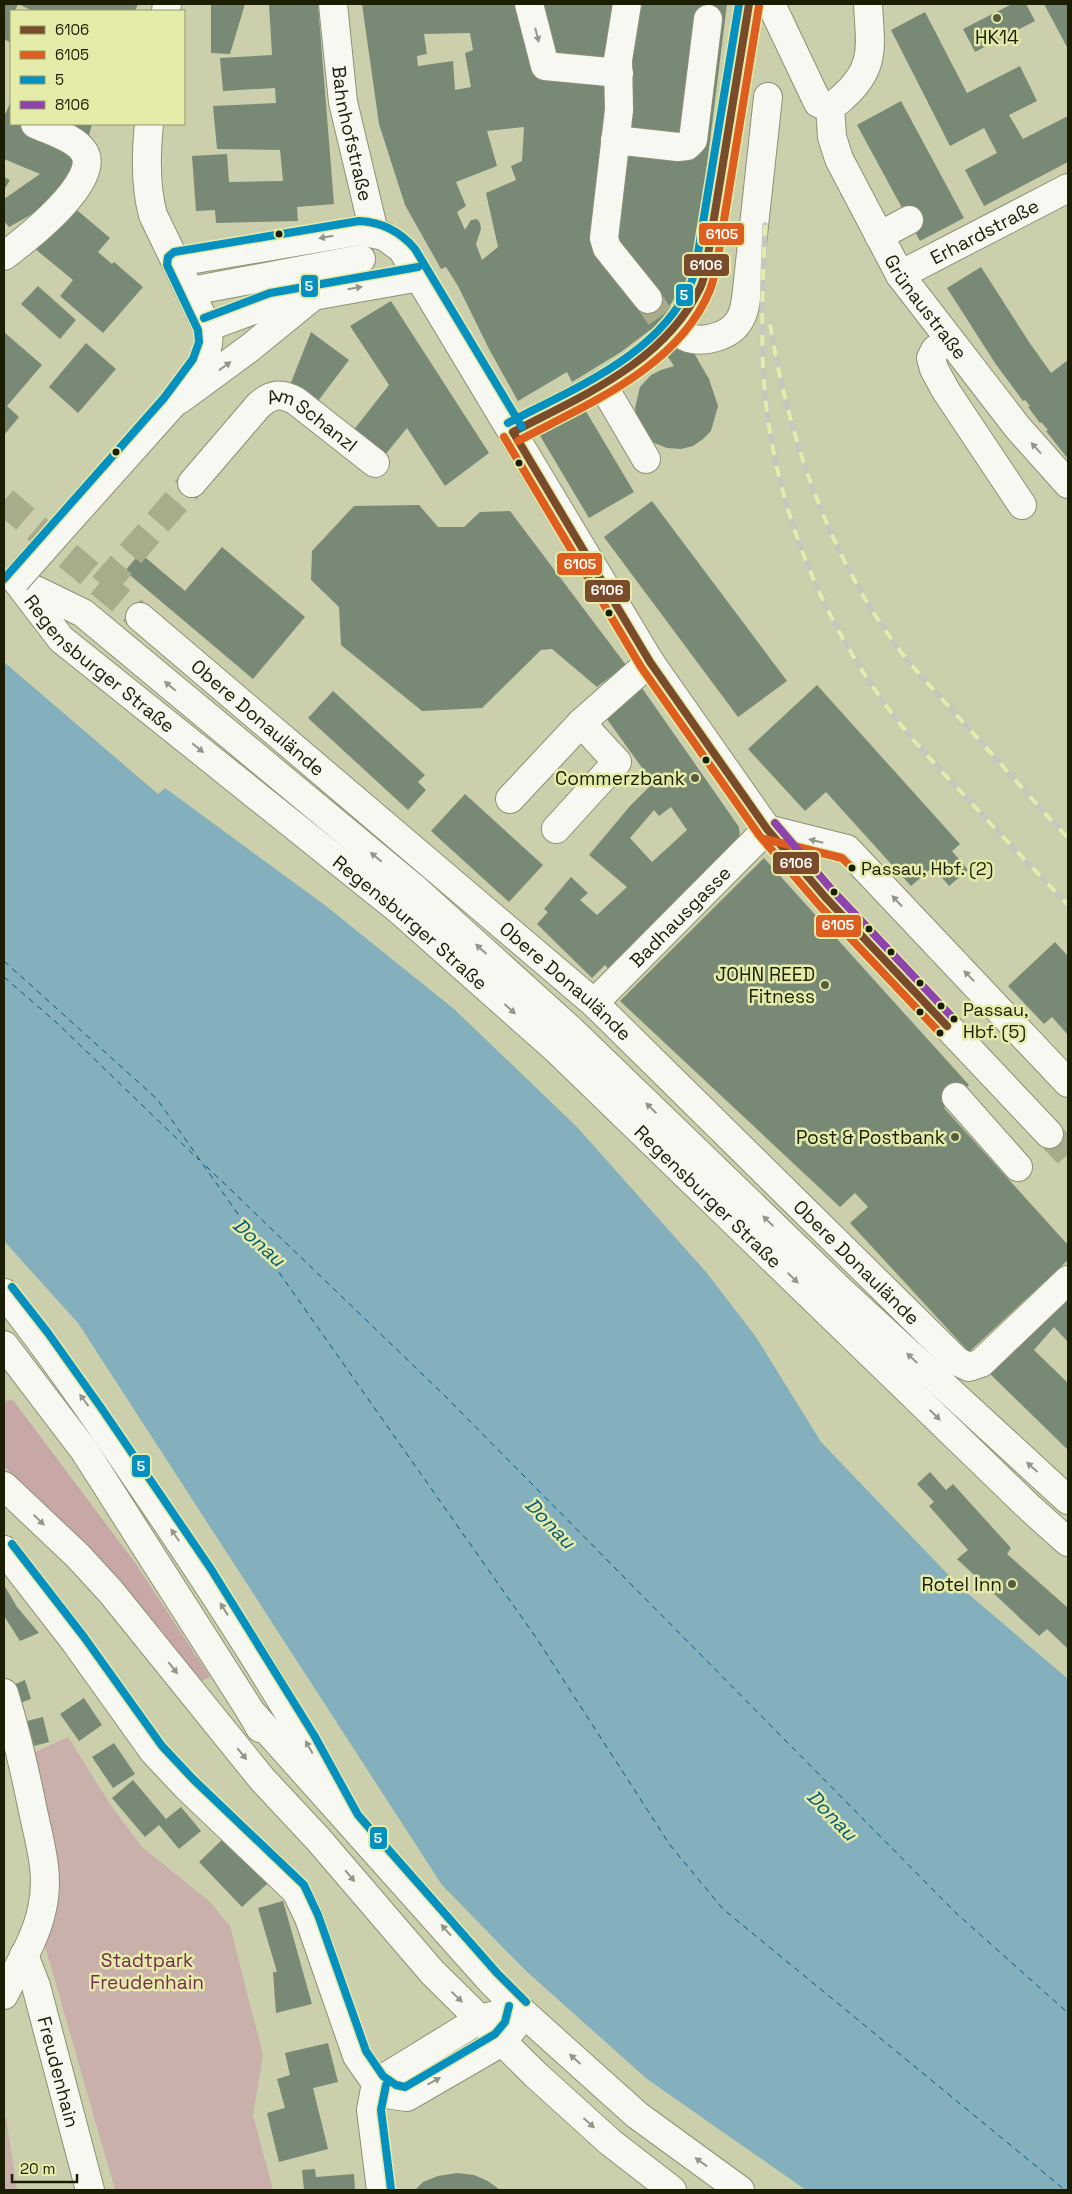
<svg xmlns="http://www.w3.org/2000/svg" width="1072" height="2194" font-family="'Space Grotesk',sans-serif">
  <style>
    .green { fill: #cab0ab }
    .forest { fill: #c8a8a6 }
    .water { fill: #83b0bc }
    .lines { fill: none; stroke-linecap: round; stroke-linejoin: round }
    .ferry { stroke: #02597a; stroke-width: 1; stroke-dasharray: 6 5; stroke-linecap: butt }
    .building { fill: #788a76; fill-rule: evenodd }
    .minor-tunnel { stroke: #a8ac8a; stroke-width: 28; stroke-dasharray: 28 14; stroke-linecap: butt }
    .minor-casing { stroke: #8e9174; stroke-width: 30 }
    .major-casing { stroke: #8e9174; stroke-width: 30 }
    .minor { stroke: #f7f8f2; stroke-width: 28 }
    .major { stroke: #f7f8f2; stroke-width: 28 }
    .rail-casing { stroke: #c7c8bd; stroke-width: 5.5 }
    .rail { stroke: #e5eca9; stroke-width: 4; stroke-dasharray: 11; stroke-linecap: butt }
    .major-bridge-casing { stroke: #8e9174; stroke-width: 30; stroke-linecap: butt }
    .major-bridge { stroke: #f7f8f2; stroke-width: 28 }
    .bus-1-casing { stroke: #e5eca9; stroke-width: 11 }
    .bus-2-casing { stroke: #e5eca9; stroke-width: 11 }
    .bus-3-casing { stroke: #e5eca9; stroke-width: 11 }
    .bus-4-casing { stroke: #e5eca9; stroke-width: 11 }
    .bus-1 { stroke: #7a4b2a; stroke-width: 8 }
    .bus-2 { stroke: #dd5e1f; stroke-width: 8 }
    .bus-3 { stroke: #0690c0; stroke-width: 8 }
    .bus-4 { stroke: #8e44ad; stroke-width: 8 }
    .oneway { fill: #949687 }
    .poi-dot { fill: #595c3e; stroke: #e5eca9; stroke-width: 2 }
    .bus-dot { fill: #1c1e04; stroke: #e5eca9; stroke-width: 2 }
    .labels { text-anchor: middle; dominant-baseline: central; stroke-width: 5; stroke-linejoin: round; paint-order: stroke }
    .bus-label { font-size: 18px; fill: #1c1e04; stroke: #e5eca9; text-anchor: start }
    .poi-label { font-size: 19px; fill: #1c1e04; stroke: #e5eca9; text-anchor: end }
    .street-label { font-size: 19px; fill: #1c1e04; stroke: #e5eca9 }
    .park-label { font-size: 19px; fill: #762c50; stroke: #e5eca9 }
    .water-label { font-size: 20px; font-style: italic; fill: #02597a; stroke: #e5eca9 }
    .line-badge { stroke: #e5eca9; stroke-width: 2 }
    .badge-label { font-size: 14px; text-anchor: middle; font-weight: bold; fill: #fff }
  </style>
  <rect width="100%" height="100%" fill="#cbcfab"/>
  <path class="green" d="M68 1737 110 1804 142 1847 209 1901 230 1926 263 2055 253 2115 273 2190H115L41 1932 60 1891 31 1754Z
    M6 2117 17 2190H4V2119Z"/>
  <path class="forest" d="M13 1400 136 1564 210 1677 199 1682 102 1566 4 1466V1401Z"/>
  <path class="water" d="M4 662 158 794 165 788 326 906 454 1009 577 1127 706 1272 756 1337 821 1442 959 1586 1068 1679V2190H806L647 2079 525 1970 442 1885 78 1323 4 1241Z"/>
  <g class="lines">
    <path class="ferry" d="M4 961 157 1099 537 1639 670 1845 723 1909 1065 2190
      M4 977 57 1023 199 1160
      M206 1166 443 1394 956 1913 1068 2013"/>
  </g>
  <path class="building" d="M4 4H138L135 11H33L18 4 15 11H11V43L4 39Z
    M211 4H245L230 54 211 53Z
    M269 4H318L334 204 297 207 298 221 216 223 215 210 196 211 192 156 227 154 229 182 283 181 280 150 217 149 213 106 276 103 275 88 223 91 220 58 272 55Z
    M362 4H727L699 229 686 281 668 308 709 379 718 406 711 431 703 439 693 446 681 449 667 448 654 443 643 432 637 421 635 408 640 387 651 375 661 370 674 366 650 330 621 352 572 382 567 372 518 401 489 349 458 286 446 267 441 269 405 205 379 124ZM470 33 473 50 465 53 471 87 455 90 453 61 418 66 417 56 427 54 424 34ZM524 127 522 161 511 166 516 180 486 193 498 247 482 260 476 244 481 229 480 223 477 219 471 220 465 230 457 212 466 206 456 182 497 166 487 131Z
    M1012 4H1026L1035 21 975 52 963 29Z
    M1044 4H1068V49Z
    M925 12 967 93 1020 66 1037 101 1009 115 1023 139 1068 116V162L984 206 965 170 997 153 984 128 950 146 891 30Z
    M11 100V124H29L81 158 65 189 36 212 9 227 4 221V199L40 174 4 159V112L6 113Z
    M901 101 964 218 920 241 857 125Z
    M58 124H92L88 139Z
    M4 177 10 180 4 190Z
    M71 205 110 238 98 252 112 264 114 262 143 287 103 333 60 296 73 280 34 248Z
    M981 267 1029 342 1051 373 1068 360V459L1046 431 1048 430 1041 422 1040 423 1028 407 1030 406 1025 400 1023 401 995 363 947 288Z
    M38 286 76 320 60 339 21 304Z
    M391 301 489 453 445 486 407 428 380 461 349 436 389 385 350 326Z
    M4 332 42 365 7 406 19 417 4 435Z
    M311 332 349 360 315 405 290 385Z
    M86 343 116 369 78 413 49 387Z
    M584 408 634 492 589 518 539 434Z
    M652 501 787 681 738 717 604 537Z
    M419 505 438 527H464L480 512 510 511 626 665 597 687 552 649 541 650 482 708 422 711 341 645 339 607 311 580 312 551 354 506Z
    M222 547 305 617 253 679 125 571 140 553 185 591Z
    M817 685 960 844 952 851 968 870 949 886 933 867 911 886 826 792 805 811 748 749Z
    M642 688 739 827 740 840 610 971 605 965 592 978 537 924 548 912 544 909 571 877 588 893 580 900 597 915 627 887 589 855 630 806 653 783 604 715ZM671 807 687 830 652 862 630 838 654 810 659 816Z
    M333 691 425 775 418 782 426 790 408 810 308 718Z
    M465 794 543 865 509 902 431 831Z
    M764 858 969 1085 944 1108 1068 1245V1260L969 1352 850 1223 868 1207 855 1193 840 1207 620 1001Z
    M1055 942 1068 956V1035L1052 1017 1044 1024 1008 986Z
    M1068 1296V1342L1054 1327 1034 1350 1068 1383V1450L983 1367Z
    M930 1472 946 1490 953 1484 1011 1548 1007 1554 1068 1608V1649L1047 1629 1039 1636 957 1559 968 1550 929 1506 934 1502 917 1484Z
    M4 1585 17 1607 39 1633 20 1641 4 1616Z
    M25 1680 31 1699 20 1703 13 1685Z
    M84 1698 102 1725 79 1741 60 1714Z
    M43 1717 49 1742 34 1746 27 1721Z
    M114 1743 135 1774 113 1788 92 1757Z
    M133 1780 166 1819 181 1807 201 1831 179 1849 159 1825 145 1837 112 1798Z
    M224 1838 268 1883 242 1907 199 1862Z
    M283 1901 312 2004 276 2013 273 1972H277L258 1908Z
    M328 2043 338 2082 313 2088 328 2149 279 2162 267 2113 285 2108 277 2079 290 2075 285 2053Z
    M315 2169 316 2177 354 2174 355 2190H304L302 2170Z
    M457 2173 474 2175 488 2181 500 2190H415L423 2182 438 2176Z"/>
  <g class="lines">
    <path class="minor-tunnel" d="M648 299 660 317
      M4 501 140 617
      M103 586 192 483
      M1049 1134 1068 1154"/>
    <defs>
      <g id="minor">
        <path id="s1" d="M333 4 343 102 374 232"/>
        <path d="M529 4 545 66 619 73"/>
        <path d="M627 4 618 60 619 110 604 238 607 248 648 299"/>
        <path d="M771 4 818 103C828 108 835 105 842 98 877 67 870 46 868 4"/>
        <path id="s2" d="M830 106 832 137 839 159 900 275 1018 428 1068 484"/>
        <path d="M615 140 678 147 687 146 693 140 708 19"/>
        <path d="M879 236 909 220"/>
        <path d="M4 256C24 241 102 181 84 152 76 138 50 131 35 124"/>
        <path d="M177 262 360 231 384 236 402 249 650 662 767 829 826 898 1049 1134"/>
        <path id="s3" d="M900 275 1068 188"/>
        <path d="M191 291 361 259"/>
        <path d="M207 327 273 303 420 277"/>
        <path d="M673 329C677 332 682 335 686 337 703 344 730 336 739 321 745 312 746 300 747 290L768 97"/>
        <path d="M949 339 935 350 931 358 934 369 946 391 1022 505"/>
        <path d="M602 384 646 459"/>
        <path d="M179 400 251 347 311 298"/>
        <path d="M513 432C580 395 666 363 700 288 704 278 706 266 708 255L749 4"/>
        <path id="s4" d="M192 483 258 406C271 394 281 392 296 401L375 463"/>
        <path id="s5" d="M140 617 594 1003 958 1362 969 1367 981 1363 1068 1280"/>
        <path d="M510 799 581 723 650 662"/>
        <path d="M556 829 617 762 581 723"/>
        <path d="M767 829 847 849 1068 1083"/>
        <path id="s6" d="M594 1003 767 829"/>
        <path d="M956 1097 1018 1167"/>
        <path d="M4 1550 76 1643 154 1752 186 1786 296 1891 309 1918 357 2056 376 2083 392 2095 407 2097 502 2042 514 2027 519 2009 480 2019 376 2083 371 2110 381 2190"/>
        <path d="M4 1693C16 1732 25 1771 33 1811 40 1844 50 1875 42 1909 36 1939 17 1968 4 1995"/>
        <path id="s7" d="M24 1955 36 1986 90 2190"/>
      </g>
      <g id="major">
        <path d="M166 11 167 4"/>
        <path d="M54 537 180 396C194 377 214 352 207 327L153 215C145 186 146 153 149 124"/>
        <path id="s8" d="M16 580 61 639 398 909 556 1049 1031 1509 1068 1542"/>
        <path d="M21 583 83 613 414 888 572 1031 841 1291 1068 1500"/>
        <path d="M4 1293C59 1363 109 1437 159 1511 220 1601 279 1692 331 1786"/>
        <path d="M4 1345 84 1450 251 1712 260 1728"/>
        <path d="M4 1486 78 1556 111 1592 262 1779 318 1839 432 1972 536 2075 610 2142 672 2190"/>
        <path d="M251 1712 490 1980 519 2009 637 2115 740 2190"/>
      </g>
    </defs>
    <use href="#minor" class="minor-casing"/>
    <use href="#major" class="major-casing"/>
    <use href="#minor" class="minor"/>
    <use href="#major" class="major"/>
    <defs>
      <path id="rail" d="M765 225C763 288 759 351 767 413 781 515 820 613 880 697 904 732 934 763 964 795 998 832 1033 868 1068 905
        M770 324C788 434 826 548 892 640 912 668 938 694 961 720 997 759 1032 800 1068 838"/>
    </defs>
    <use href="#rail" class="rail-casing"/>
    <use href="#rail" class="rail"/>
    <defs>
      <path id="major-bridge" d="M16 580 54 537"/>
    </defs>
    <use href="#major-bridge" class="major-bridge-casing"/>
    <use href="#major-bridge" class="major-bridge"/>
    <defs>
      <path id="bus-1" d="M513 432 650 662 767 829 826 898 947 1026
        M513 432C581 396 664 363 700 288 705 278 706 266 708 255L749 4"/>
      <path id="bus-2" d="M504 437 641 667 759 835 819 905 940 1033
        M518 441C587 404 678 368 710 290 714 280 716 268 718 257L759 6
        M765 839 842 858 852 868"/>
      <path id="bus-3" d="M204 318 270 293 418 267
        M508 423C574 388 659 356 691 283 695 274 696 263 698 253L739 4
        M4 579 164 398 193 359 199 342 198 330 167 265 168 257 174 252 359 221C382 222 400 231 415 249L522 427
        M12 1287 48 1333 102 1409 211 1569 314 1735 358 1815 497 1973 526 2002
        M12 1544 84 1637 162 1746 193 1779 304 1885 318 1915 366 2051 383 2076 396 2085 405 2087 495 2034 505 2022 509 2006
        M386 2085 381 2110 391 2189"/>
      <path id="bus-4" d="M775 823 833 891 954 1019"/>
    </defs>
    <use href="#bus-1" class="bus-1-casing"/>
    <use href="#bus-2" class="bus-2-casing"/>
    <use href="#bus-3" class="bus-3-casing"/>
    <use href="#bus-4" class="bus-4-casing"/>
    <use href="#bus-1" class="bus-1"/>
    <use href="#bus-2" class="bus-2"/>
    <use href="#bus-3" class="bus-3"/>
    <use href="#bus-4" class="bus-4"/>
  </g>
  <defs><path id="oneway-solid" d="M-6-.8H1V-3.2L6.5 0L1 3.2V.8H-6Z" transform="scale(1.25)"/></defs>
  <g class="oneway">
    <use href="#oneway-solid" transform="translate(537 35) rotate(76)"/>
    <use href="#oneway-solid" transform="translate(326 237) rotate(170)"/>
    <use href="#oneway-solid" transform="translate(355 288) rotate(-10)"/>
    <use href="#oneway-solid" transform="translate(225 366) rotate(-36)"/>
    <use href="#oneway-solid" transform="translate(1036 448) rotate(-132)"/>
    <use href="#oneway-solid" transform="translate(170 686) rotate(-140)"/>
    <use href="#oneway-solid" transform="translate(198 748) rotate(39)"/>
    <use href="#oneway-solid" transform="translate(816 841) rotate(-166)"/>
    <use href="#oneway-solid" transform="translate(376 857) rotate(-140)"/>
    <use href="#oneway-solid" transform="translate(897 901) rotate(-133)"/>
    <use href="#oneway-solid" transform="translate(481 949) rotate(-138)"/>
    <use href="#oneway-solid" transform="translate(969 976) rotate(-134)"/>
    <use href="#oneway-solid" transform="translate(510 1009) rotate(42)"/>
    <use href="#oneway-solid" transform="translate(651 1108) rotate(-136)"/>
    <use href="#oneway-solid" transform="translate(768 1221) rotate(-136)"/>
    <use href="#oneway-solid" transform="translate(793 1278) rotate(44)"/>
    <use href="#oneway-solid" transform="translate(912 1358) rotate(-137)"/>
    <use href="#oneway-solid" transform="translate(84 1400) rotate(-126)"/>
    <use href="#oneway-solid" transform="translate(935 1415) rotate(44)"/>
    <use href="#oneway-solid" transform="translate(1032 1467) rotate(-138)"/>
    <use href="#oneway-solid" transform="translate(39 1520) rotate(44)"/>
    <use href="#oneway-solid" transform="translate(175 1535) rotate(-124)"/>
    <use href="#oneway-solid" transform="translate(224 1609) rotate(-122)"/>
    <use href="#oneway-solid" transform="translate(173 1668) rotate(52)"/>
    <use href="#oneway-solid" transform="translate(309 1747) rotate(-119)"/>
    <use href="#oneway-solid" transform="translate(242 1754) rotate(51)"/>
    <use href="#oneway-solid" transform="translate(350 1876) rotate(50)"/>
    <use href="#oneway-solid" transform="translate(446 1930) rotate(-131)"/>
    <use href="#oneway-solid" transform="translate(457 1997) rotate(44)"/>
    <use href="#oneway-solid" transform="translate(575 2059) rotate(-138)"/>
    <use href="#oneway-solid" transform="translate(434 2081) rotate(-29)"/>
    <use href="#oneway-solid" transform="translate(589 2123) rotate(42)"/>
    <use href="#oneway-solid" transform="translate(701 2162) rotate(-144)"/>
  </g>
  <g class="poi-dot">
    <circle cx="997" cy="18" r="5"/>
    <circle cx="695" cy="778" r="5"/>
    <circle cx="825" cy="985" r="5"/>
    <circle cx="955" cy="1137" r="5"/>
    <circle cx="1012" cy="1584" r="5"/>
  </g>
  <g class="bus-dot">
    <circle cx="279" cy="234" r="4.5"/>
    <circle cx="116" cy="452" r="4.5"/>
    <circle cx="519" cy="463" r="4.5"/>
    <circle cx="609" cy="613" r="4.5"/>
    <circle cx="706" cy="760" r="4.5"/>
    <circle cx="852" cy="868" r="4.5"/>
    <circle cx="834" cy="892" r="4.5"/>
    <circle cx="869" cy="929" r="4.5"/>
    <circle cx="891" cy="952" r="4.5"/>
    <circle cx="920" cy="983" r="4.5"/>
    <circle cx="941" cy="1006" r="4.5"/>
    <circle cx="920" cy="1012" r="4.5"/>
    <circle cx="954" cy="1019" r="4.5"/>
    <circle cx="940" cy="1033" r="4.5"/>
  </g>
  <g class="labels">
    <g class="bus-label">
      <text x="861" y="868">Passau, Hbf. (2)</text>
      <text x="963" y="1009">Passau,<tspan x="963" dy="22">Hbf. (5)</tspan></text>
    </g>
    <g class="poi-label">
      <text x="997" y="37" text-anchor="middle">HK14</text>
      <text x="685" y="778">Commerzbank</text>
      <text x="815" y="974">JOHN REED<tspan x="815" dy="22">Fitness</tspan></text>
      <text x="945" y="1137">Post &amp; Postbank</text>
      <text x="1002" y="1584">Rotel Inn</text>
    </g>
    <g class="street-label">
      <text stroke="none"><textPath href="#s1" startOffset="131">Bahnhofstraße</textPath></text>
      <text stroke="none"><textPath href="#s3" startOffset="95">Erhardstraße</textPath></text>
      <text stroke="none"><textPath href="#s2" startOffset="226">Grünaustraße</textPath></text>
      <text stroke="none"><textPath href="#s4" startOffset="166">Am Schanzl</textPath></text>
      <text stroke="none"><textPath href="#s8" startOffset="119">Regensburger Straße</textPath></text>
      <text stroke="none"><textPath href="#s5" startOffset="155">Obere Donaulände</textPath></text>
      <text stroke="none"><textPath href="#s6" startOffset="122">Badhausgasse</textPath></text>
      <text stroke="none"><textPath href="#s8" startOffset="524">Regensburger Straße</textPath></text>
      <text stroke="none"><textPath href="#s5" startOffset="560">Obere Donaulände</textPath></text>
      <text stroke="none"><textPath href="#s8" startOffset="929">Regensburger Straße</textPath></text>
      <text stroke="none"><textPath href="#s5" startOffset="965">Obere Donaulände</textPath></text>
      <text stroke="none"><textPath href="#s7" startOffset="122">Freudenhain</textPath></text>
    </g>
    <g class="park-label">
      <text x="147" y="1960">Stadtpark<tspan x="147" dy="22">Freudenhain</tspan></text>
    </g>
    <g class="water-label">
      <text transform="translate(259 1242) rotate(42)">Donau</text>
      <text transform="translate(550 1523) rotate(46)">Donau</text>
      <text transform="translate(832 1815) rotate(46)">Donau</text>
    </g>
  </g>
  <g class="line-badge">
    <rect x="698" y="222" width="47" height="24" rx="5" fill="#dd5e1f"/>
    <rect x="683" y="253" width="47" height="24" rx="5" fill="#7a4b2a"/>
    <rect x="300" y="274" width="19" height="24" rx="5" fill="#0690c0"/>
    <rect x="675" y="283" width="19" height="24" rx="5" fill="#0690c0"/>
    <rect x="556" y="552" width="47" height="24" rx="5" fill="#dd5e1f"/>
    <rect x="584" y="579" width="47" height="24" rx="5" fill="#7a4b2a"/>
    <rect x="772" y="851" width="48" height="24" rx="5" fill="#7a4b2a"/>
    <rect x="815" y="914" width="47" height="24" rx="5" fill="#dd5e1f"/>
    <rect x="131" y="1454" width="20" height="24" rx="5" fill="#0690c0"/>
    <rect x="369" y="1826" width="19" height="24" rx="5" fill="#0690c0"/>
  </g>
  <g class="badge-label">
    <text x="722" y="239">6105</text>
    <text x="706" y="270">6106</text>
    <text x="309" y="291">5</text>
    <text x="684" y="300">5</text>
    <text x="580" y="569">6105</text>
    <text x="607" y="595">6106</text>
    <text x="796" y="868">6106</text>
    <text x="838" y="930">6105</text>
    <text x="141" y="1471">5</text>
    <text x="378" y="1843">5</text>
  </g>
  <rect width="1072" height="2194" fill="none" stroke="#1c1e04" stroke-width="10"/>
  <rect x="10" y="10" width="175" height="115" fill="#e5eca9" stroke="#959a67"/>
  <rect x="20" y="26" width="25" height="8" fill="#7a4b2a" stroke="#959a67"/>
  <text x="55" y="35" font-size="15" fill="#1c1e04">6106</text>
  <rect x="20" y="51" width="25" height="8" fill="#dd5e1f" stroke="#959a67"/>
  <text x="55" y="60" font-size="15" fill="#1c1e04">6105</text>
  <rect x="20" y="76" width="25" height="8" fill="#0690c0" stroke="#959a67"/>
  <text x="55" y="85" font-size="15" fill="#1c1e04">5</text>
  <rect x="20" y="101" width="25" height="8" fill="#8e44ad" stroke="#959a67"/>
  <text x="55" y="110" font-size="15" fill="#1c1e04">8106</text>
  <path d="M12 2174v8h65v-8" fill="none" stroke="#1c1e04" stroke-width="2.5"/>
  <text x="20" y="2174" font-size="15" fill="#1c1e04" stroke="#e5eca9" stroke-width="4" paint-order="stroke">20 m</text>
</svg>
